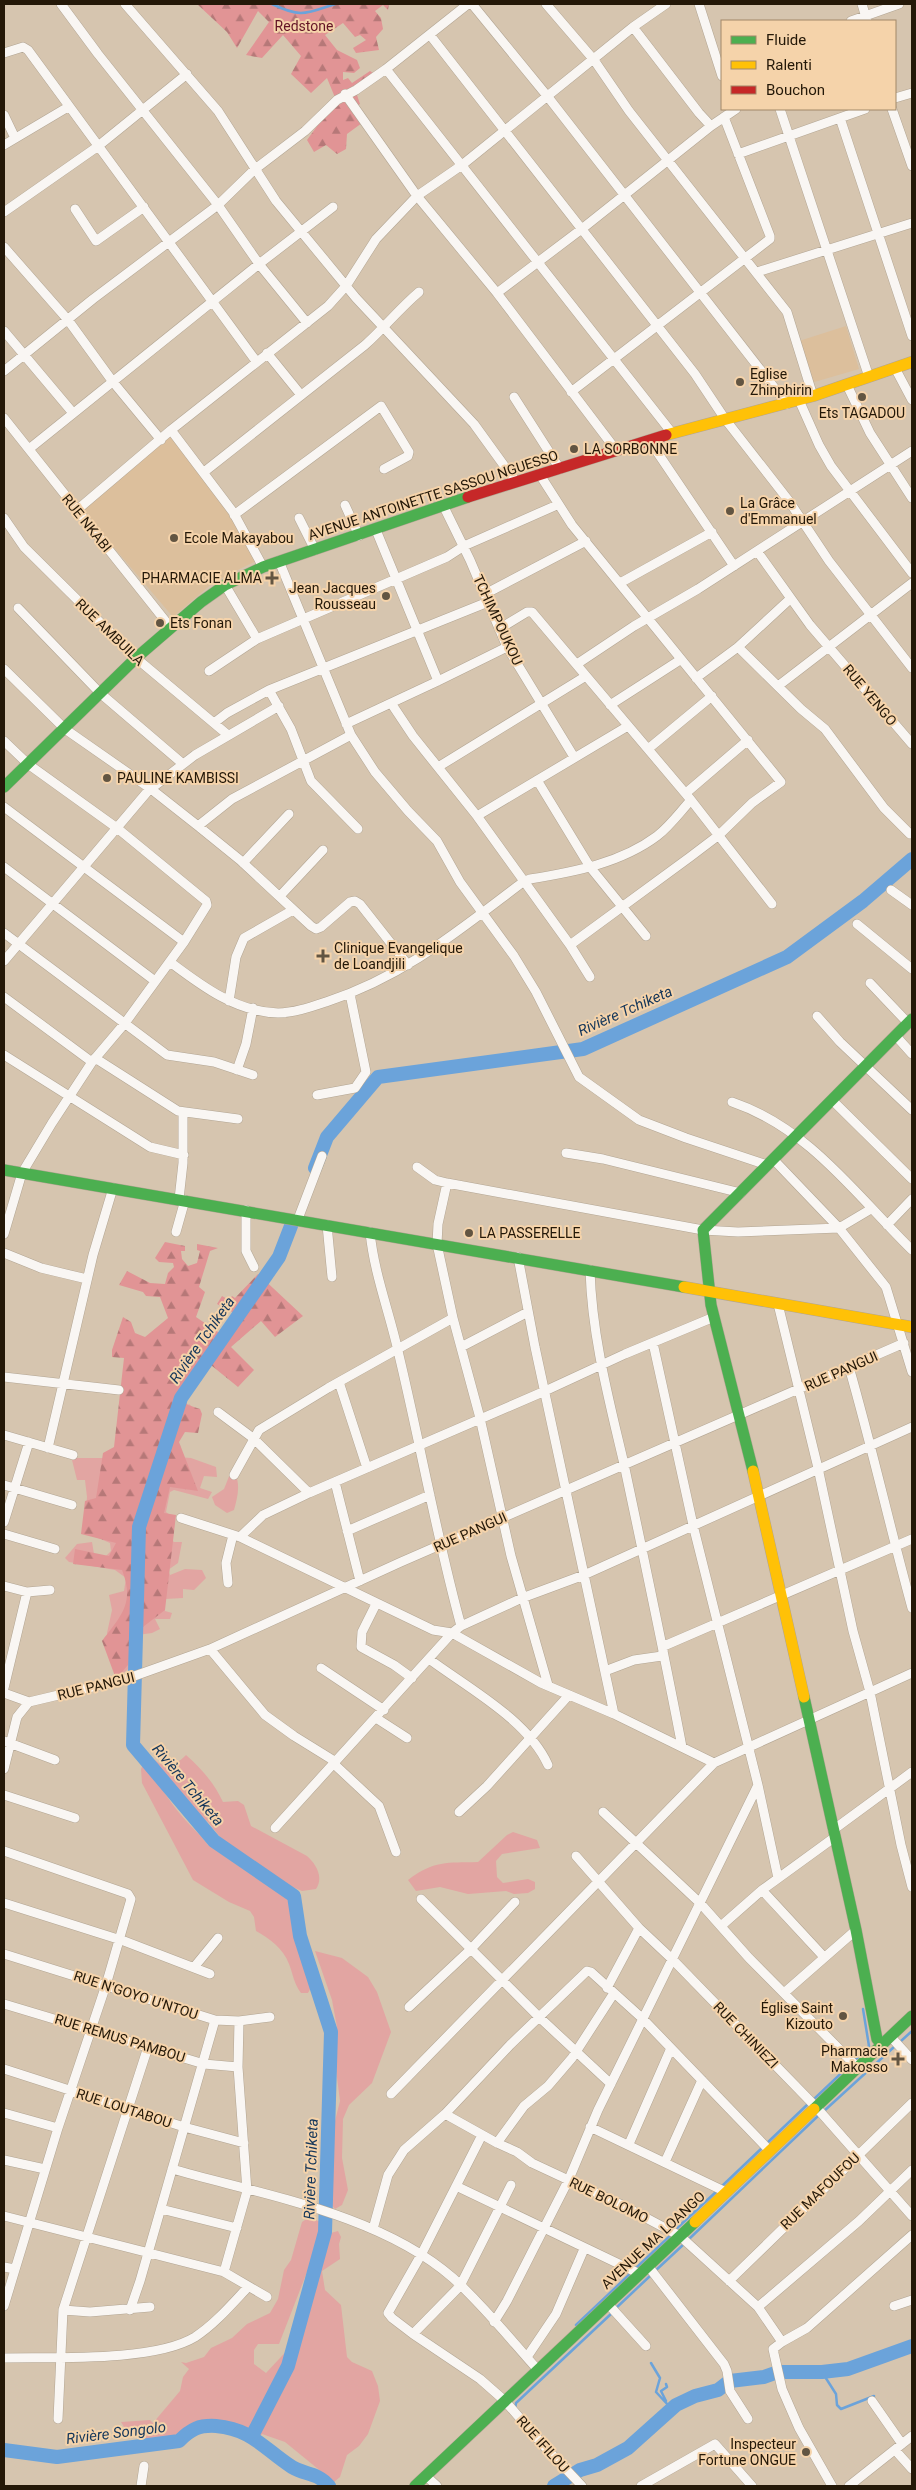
<svg xmlns="http://www.w3.org/2000/svg" width="916" height="2490" font-family="Roboto,sans-serif">
  <style>
    .built { fill: #dcbf9c }
    .grass { fill: #e2a5a2 }
    .forest { fill: url(#forest-firs) }
    .lines { fill: none; stroke-linecap: round; stroke-linejoin: round }
    .stream { stroke: #6ba3da; stroke-width: 2.5 }
    .river { stroke: #6ba3da; stroke-width: 14 }
    .street-casing { stroke: #b2a593; stroke-width: 10 }
    .fast-casing { stroke: #b2a593; stroke-width: 12 }
    .slow-casing { stroke: #b2a593; stroke-width: 12 }
    .jam-casing { stroke: #b2a593; stroke-width: 12 }
    .street { stroke: #f9f6f3; stroke-width: 9 }
    .fast { stroke: #4caf50; stroke-width: 11 }
    .slow { stroke: #ffc107; stroke-width: 11 }
    .jam { stroke: #c62828; stroke-width: 11 }
    .poi-dot { fill: #625542; stroke: #f5d3aa; stroke-width: 2 }
    .labels { text-anchor: middle; dominant-baseline: central; stroke-width: 4; stroke-linejoin: round; paint-order: stroke }
    .park-label { font-size: 14px; fill: #631326; stroke: #f5d3aa }
    .poi-label { font-size: 14px; fill: #241808; stroke: #f5d3aa; text-anchor: start }
    .street-label { font-size: 14px; fill: #241808; stroke: #f5d3aa }
    .water-label { font-size: 15px; font-style: italic; fill: #14365a; stroke: #f5d3aa }
  </style>
  <defs>
    <pattern id="forest-firs" width="22" height="20" patternUnits="userSpaceOnUse" patternTransform="scale(1.25)"><rect width="22" height="20" fill="#e19495"/><path d="M5 1l3.5 6h-7zM16 11l3.5 6h-7z" fill="#b67878"/></pattern>
  </defs>
  <rect width="100%" height="100%" fill="#d6c5af"/>
  <path class="built" d="M846 326 859 369 811 383 799 341Z
    M170 435 231 515 256 561 214 582 173 617 82 510Z"/>
  <path class="grass" d="M189 1404 200 1414 179 1435 177 1457 191 1458 216 1467 217 1477 204 1476 200 1488 212 1492 208 1499 174 1490 170 1492 166 1512 170 1515 169 1537 174 1542H182L178 1563 168 1570 170 1575 185 1569 202 1570 206 1578 194 1590 183 1589V1598L165 1599V1611L172 1613 170 1619H155L160 1629 152 1633 137 1635 131 1667 122 1674 115 1675 107 1633 112 1610 109 1595 124 1591 126 1578 115 1570 69 1562 65 1558 77 1544 92 1542 94 1554 103 1559 111 1551 110 1543 84 1532 87 1497 85 1480H77L72 1460 76 1458H123Z
    M230 1474H235C241 1485 237 1499 234 1510L227 1513 215 1505 212 1497 224 1489Z
    M186 1755C202 1769 214 1783 223 1802L238 1801 244 1805 251 1826 307 1856C316 1864 324 1877 316 1889L302 1891 283 1883 224 1842 208 1822 188 1807 157 1767 154 1759C166 1771 176 1765 186 1755Z
    M143 1765C158 1780 167 1799 181 1815 190 1826 200 1834 208 1845L290 1901C294 1915 297 1930 301 1944 305 1960 319 1975 308 1993H301C294 1984 293 1974 289 1964 283 1948 270 1939 256 1931L254 1917 250 1911 229 1902 193 1880 142 1783 141 1769Z
    M513 1832 537 1840 540 1848 502 1854 496 1861 497 1877 503 1883 528 1879 535 1882V1889L528 1893 514 1894 506 1891 468 1894 440 1887 416 1891 408 1880C434 1860 447 1863 478 1862L507 1835Z
    M315 1951 342 1958 368 1977 377 1992 391 2032 372 2083 349 2105 343 2119 342 2158 348 2190 342 2205 335 2209 330 2203V2196L335 2121 340 2101 335 2062 337 2027 332 2000Z
    M308 2218 322 2222 314 2254 279 2344H258L254 2350V2364L266 2373 293 2344 297 2325 306 2303 321 2254 331 2233 338 2231 341 2237 339 2244 340 2259 322 2271 325 2290 341 2305 347 2357 352 2362 372 2371 378 2386 380 2401 368 2434 359 2446 347 2455 340 2477 334 2482 285 2442 262 2434 258 2440C238 2430 207 2420 186 2432 176 2439 171 2449 155 2444 145 2441 134 2433 124 2427L121 2422 150 2420 153 2423 180 2391 183 2377 189 2369 181 2362 186 2363 204 2357 211 2348 232 2338 247 2324 270 2313 278 2299 284 2270 291 2260 302 2222Z"/>
  <path class="forest" d="M197 4H389L388 10 383 5 375 11 381 18 383 29 376 37 379 50 356 53 353 48 366 40 360 35 355 37 343 23 325 35 337 50 357 60 360 68 354 73 343 72V80L348 78 352 83 370 71 376 75 355 89 360 104 355 107 362 123 347 134 346 149 337 154 326 145 314 152 307 140 336 100 327 78 311 93 291 74 301 56 283 35 262 58 246 55 269 22 258 11 237 48 227 32Z
    M165 1242 185 1246V1251H181L182 1259 188 1266 197 1263 200 1251 197 1250V1244L218 1248 210 1251 199 1287 205 1292 196 1317 221 1334 234 1313 217 1304 222 1296 229 1300 232 1296 235 1298 258 1274 303 1316 275 1337 261 1321 231 1347 254 1370 238 1387 201 1357 179 1395 188 1405 200 1409 202 1414 198 1433 185 1432 179 1442 198 1491 170 1487 164 1513 176 1515 165 1610 139 1630 128 1665 116 1679 102 1641C121 1616 135 1603 122 1570L73 1564 75 1549 109 1556 116 1543 81 1534 85 1501 96 1498 103 1453 114 1447 124 1358 112 1357V1350L123 1317 131 1322 135 1333 145 1337 168 1318 160 1297 146 1296 143 1292 119 1285 127 1271 150 1283 165 1284 168 1273 174 1267 173 1263 159 1262 155 1258Z"/>
  <g class="lines">
    <path class="stream" d="M272 4C301 18 305 14 335 4
      M901 2041 912 2031
      M854 2061 869 2046 863 2009
      M813 2100 851 2064
      M824 2111 894 2047
      M766 2144 808 2104
      M721 2187 763 2147
      M675 2230 717 2191
      M689 2239 819 2115
      M635 2269 672 2234
      M654 2272 684 2244
      M615 2309 650 2276
      M576 2325 631 2273
      M651 2363 660 2378 656 2392 669 2406
      M822 2372 836 2394 837 2405 841 2409 874 2396
      M666 2401 661 2391 667 2387 666 2384
      M515 2409 516 2403 612 2313"/>
    <path class="river" d="M315 1168 327 1137 378 1077 583 1049 787 957 863 901 912 859
      M780 2372H822L848 2369 912 2346
      M730 2381 764 2377 775 2373
      M252 2436 288 2366 325 2232 331 2032 300 1936 294 1896 214 1841 133 1745 139 1527 181 1398 279 1257 291 1226
      M4 2450 57 2457 179 2441C191 2429 199 2425 216 2426 252 2429 264 2449 292 2467 305 2475 317 2472 329 2486
      M554 2486 580 2470 597 2465 628 2448 676 2405 695 2396 718 2390 727 2383"/>
    <defs>
      <path id="street" d="M61 4 98 54 218 205 259 264 307 323
        M125 4 218 111 276 201 356 298 474 424 516 482
        M472 4 548 97 787 404
        M546 4 594 60 629 111 787 312 813 396
        M699 4 722 76
        M862 4 867 21
        M851 21 899 4
        M633 27 699 113 711 126
        M430 35 695 374 725 419 789 501 829 561 912 668
        M4 53 23 47 28 50 256 361
        M386 69 672 433
        M345 94 417 196 497 293 616 450
        M895 98 912 93
        M780 109 869 377
        M892 109 912 166
        M4 115 15 138
        M840 118 912 336
        M4 145 68 107
        M738 154 865 109
        M75 209 96 241 144 207
        M4 212 97 147 187 74
        M4 247 68 320 113 382 161 440
        M757 272 912 223
        M497 293 583 228 711 126 736 109
        M4 331 73 413
        M267 353 301 395
        M895 368 912 400
        M4 371 93 299 218 205 254 170 305 131 337 100 356 90 386 69 468 4
        M847 385 870 433 912 498
        M571 392 770 239V236L724 117
        M514 397 560 469
        M799 400 819 445 831 466 912 573
        M4 418 171 628
        M171 430 233 512 263 567
        M649 440 734 566
        M29 449 259 264 333 207
        M204 472 365 345C384 328 399 309 419 292
        M540 475 572 525 781 782 752 803 719 835 690 857 570 945
        M345 505 359 536
        M443 505 470 560 507 647 574 757
        M77 510 171 430 328 306 346 286 376 239 417 196 462 165 633 27 666 4
        M234 515 381 406 409 452 408 456 384 469
        M4 518 24 547 136 658 228 735
        M299 518 315 550
        M376 530 438 681
        M757 551 810 625 912 744
        M279 561 351 735 375 772 408 811 437 841 460 882 514 956 536 992 579 1077 639 1120 686 1138 767 1165
        M620 583 712 532
        M225 585 257 639
        M485 594 586 541
        M18 608 100 693 183 764
        M499 629 527 612H532L691 800 772 904
        M738 647 801 709 825 729 884 808 910 834
        M577 664 634 626 698 589 912 451
        M4 669 65 729 151 789 198 826 240 860 311 926 316 929 321 927 350 902 355 901 360 904 408 965
        M209 671 257 639 447 557 464 546 557 505
        M696 678 738 647 790 599
        M778 686 912 583
        M269 690 291 729 311 781 358 829
        M391 703 413 736 477 816 570 945 590 977
        M610 705 680 660
        M214 723 227 713 269 690 488 602
        M346 724 438 681 507 647
        M4 741 28 764 117 828 206 901 207 905 184 942 125 1023 92 1062 52 1123 22 1173 4 1234
        M648 749 712 696
        M438 767 586 676
        M537 780 590 867 646 936
        M686 793 748 740
        M4 807 184 942
        M477 816 628 726
        M198 826 232 799 351 735
        M243 863 289 814
        M4 867 155 981
        M891 890 912 905
        M280 896 323 850
        M857 924 912 969
        M4 933 167 1055 214 1062 253 1075
        M4 961 148 791 195 755 279 706
        M170 962C202 986 236 1012 278 1013 294 1013 311 1007 326 1002 405 976 458 931 523 882L530 879C574 872 621 863 657 836 670 826 680 812 691 800
        M870 983 908 1023
        M4 997 92 1062
        M229 1001 236 957 244 938 293 910
        M817 1016 840 1042 912 1110
        M895 1035 912 1054
        M4 1055 150 1147 184 1155
        M95 1058 178 1111 238 1119
        M237 1070 246 1044 253 1008
        M317 1095 355 1088 366 1072 350 994
        M832 1100 912 1179
        M732 1102C809 1128 856 1195 912 1250
        M566 1153 603 1159 741 1193
        M773 1159 839 1228 886 1287 912 1372
        M417 1167 435 1180 447 1183 703 1230 738 1232 839 1228 871 1209
        M447 1183 438 1224 437 1244 453 1318 480 1418 511 1556 548 1685
        M179 1199 183 1163V1112
        M246 1210V1251L254 1267
        M298 1219 322 1156
        M327 1225 332 1277
        M887 1225 912 1199
        M176 1232 185 1200
        M370 1232C374 1273 389 1311 398 1351 420 1442 436 1535 461 1626
        M4 1253 41 1268 87 1279
        M518 1257 535 1347 614 1714
        M590 1270C592 1337 609 1400 624 1464 644 1558 664 1652 682 1747
        M778 1304 818 1468 853 1631 870 1692 901 1845 912 1887
        M653 1343 693 1525 758 1785 778 1878
        M461 1347 528 1312
        M849 1367C872 1447 890 1528 912 1608
        M4 1377 119 1390
        M339 1382 367 1468
        M218 1412 253 1438 309 1493
        M4 1435 73 1455
        M48 1448 93 1255 113 1188
        M234 1475 259 1430 328 1388 453 1318
        M335 1482 360 1581
        M4 1485 72 1505
        M181 1518 240 1537 433 1630 452 1633 541 1683 614 1714 714 1763
        M4 1522 29 1442
        M347 1531 430 1495
        M4 1534 55 1549
        M240 1537 263 1515 309 1493 545 1391 625 1354 714 1317
        M228 1583 226 1563 233 1535
        M4 1586 27 1592 50 1590
        M376 1604 362 1632 361 1647 394 1665 412 1678
        M210 1649 265 1715 294 1736 336 1762
        M429 1659C468 1688 528 1720 548 1765
        M321 1668 384 1710
        M605 1671 634 1660 662 1656 664 1646 912 1539
        M4 1688 27 1592
        M4 1693 29 1702
        M29 1702 126 1679 210 1649 401 1562 904 1343
        M376 1718 407 1738
        M4 1741 55 1760
        M334 1764 379 1806 396 1852
        M4 1769 17 1717 29 1702
        M4 1795 75 1818
        M459 1812 487 1786 569 1695
        M603 1812 701 1904 749 1958 858 2068
        M275 1828 452 1633 461 1626 522 1598 584 1575 912 1427
        M833 1830 912 1772
        M4 1851 128 1894 131 1899 106 1985 58 2128 4 2306
        M576 1856 639 1928 673 1960 816 2107 912 2216
        M762 1890 824 1957
        M421 1899 539 2017 611 2084
        M4 1903 124 1941 210 1974
        M721 1926 762 1890 835 1837
        M4 1954 215 2020 239 2021 270 2017
        M195 1966 218 1938
        M607 1988 639 1928
        M784 1993 856 1930
        M4 2004 204 2064 238 2067
        M409 2007 471 1949 515 1902
        M891 2037 912 2060
        M4 2069 184 2127 244 2143
        M391 2094 714 1763 912 1673
        M4 2113 58 2128
        M445 2114 497 2143 517 2152 532 2163 620 2204 680 2236 758 2307
        M590 2127 726 2192
        M482 2135 421 2255 388 2313 392 2318 413 2334 480 2379 505 2401 544 2446 582 2486
        M497 2143 524 2106 548 2086 572 2058 614 1993
        M629 2144 671 2048
        M4 2160 45 2169
        M665 2162 702 2080
        M172 2169C263 2195 380 2214 453 2278 484 2306 511 2340 538 2370
        M456 2186 640 2274
        M161 2209 237 2228
        M4 2216 224 2272 267 2297
        M373 2229 388 2175 404 2150 445 2114 510 2045 587 1971 591 1972 643 2019 770 2151
        M648 2266 724 2364 727 2371 730 2391 748 2419
        M4 2267 15 2269
        M224 2272 247 2191 238 2067 239 2021
        M729 2281 912 2103
        M608 2304 646 2346
        M894 2306 912 2300
        M63 2310 90 2312 150 2307
        M130 2310 140 2281 215 2020
        M494 2322 507 2301 569 2179 598 2110 758 1785
        M413 2334 460 2286 511 2185
        M782 2342 807 2328 912 2235
        M527 2357 556 2314 584 2249
        M4 2358C53 2357 154 2362 195 2337 215 2324 232 2304 248 2287
        M872 2401 902 2444
        M58 2419 63 2310 148 2047
        M895 2450 912 2469
        M426 2476 437 2486
        M141 2486 144 2466
        M641 2486 715 2444 752 2486
        M832 2486 799 2428 782 2389 773 2349 782 2342 758 2307 859 2221 912 2170
        M849 2486 912 2436"/>
      <path id="fast" d="M4 787 136 658 201 602 225 585 263 567 468 497
        M4 1170 684 1287
        M753 1471 711 1305 703 1230 912 1019
        M804 1697 856 1930 877 2039 882 2045
        M814 2109 912 2016
        M415 2486 695 2222"/>
      <path id="slow" d="M666 435 813 396 912 362
        M684 1287 912 1327
        M753 1471 804 1697
        M695 2222 814 2109"/>
      <path id="jam" d="M468 497 666 435"/>
    </defs>
    <use href="#street" class="street-casing"/>
    <use href="#fast" class="fast-casing"/>
    <use href="#slow" class="slow-casing"/>
    <use href="#jam" class="jam-casing"/>
    <use href="#street" class="street"/>
    <use href="#fast" class="fast"/>
    <use href="#slow" class="slow"/>
    <use href="#jam" class="jam"/>
  </g>
  <g class="poi-dot">
    <circle cx="740" cy="382" r="5"/>
    <circle cx="862" cy="397" r="5"/>
    <circle cx="574" cy="449" r="5"/>
    <circle cx="730" cy="511" r="5"/>
    <circle cx="174" cy="538" r="5"/>
    <path d="M269.5 570.5h5v5h5v5h-5v5h-5v-5h-5v-5h5z"/>
    <circle cx="386" cy="596" r="5"/>
    <circle cx="160" cy="623" r="5"/>
    <circle cx="107" cy="778" r="5"/>
    <path d="M320.5 948.5h5v5h5v5h-5v5h-5v-5h-5v-5h5z"/>
    <circle cx="469" cy="1233" r="5"/>
    <circle cx="843" cy="2016" r="5"/>
    <path d="M895.5 2051.5h5v5h5v5h-5v5h-5v-5h-5v-5h5z"/>
    <circle cx="806" cy="2452" r="5"/>
  </g>
  <g class="labels">
    <g class="park-label">
      <text x="304" y="26">Redstone</text>
    </g>
    <g class="poi-label">
      <text x="750" y="374">Eglise<tspan x="750" dy="16">Zhinphirin</tspan></text>
      <text x="862" y="413" text-anchor="middle">Ets TAGADOU</text>
      <text x="584" y="449">LA SORBONNE</text>
      <text x="740" y="503">La Grâce<tspan x="740" dy="16">d'Emmanuel</tspan></text>
      <text x="184" y="538">Ecole Makayabou</text>
      <text x="262" y="578" text-anchor="end">PHARMACIE ALMA</text>
      <text x="376" y="588" text-anchor="end">Jean Jacques<tspan x="376" dy="16">Rousseau</tspan></text>
      <text x="170" y="623">Ets Fonan</text>
      <text x="117" y="778">PAULINE KAMBISSI</text>
      <text x="334" y="948">Clinique Evangelique<tspan x="334" dy="16">de Loandjili</tspan></text>
      <text x="479" y="1233">LA PASSERELLE</text>
      <text x="833" y="2008" text-anchor="end">Église Saint<tspan x="833" dy="16">Kizouto</tspan></text>
      <text x="888" y="2051" text-anchor="end">Pharmacie<tspan x="888" dy="16">Makosso</tspan></text>
      <text x="796" y="2444" text-anchor="end">Inspecteur<tspan x="796" dy="16">Fortune ONGUE</tspan></text>
    </g>
    <g class="street-label">
      <text transform="translate(433 495) rotate(-18)">AVENUE ANTOINETTE SASSOU NGUESSO</text>
      <text transform="translate(87 523) rotate(51)">RUE NKABI</text>
      <text transform="translate(498 620) rotate(65)">TCHIMPOUKOU</text>
      <text transform="translate(110 632) rotate(44)">RUE AMBUILA</text>
      <text transform="translate(870 695) rotate(50)">RUE YENGO</text>
      <text transform="translate(841 1371) rotate(-24)">RUE PANGUI</text>
      <text transform="translate(470 1532) rotate(-24)">RUE PANGUI</text>
      <text transform="translate(96 1686) rotate(-14)">RUE PANGUI</text>
      <text transform="translate(136 1995) rotate(18)">RUE N'GOYO U'NTOU</text>
      <text transform="translate(746 2035) rotate(46)">RUE CHINIEZI</text>
      <text transform="translate(120 2038) rotate(17)">RUE REMUS PAMBOU</text>
      <text transform="translate(124 2108) rotate(18)">RUE LOUTABOU</text>
      <text transform="translate(820 2191) rotate(-44)">RUE MAFOUFOU</text>
      <text transform="translate(609 2200) rotate(26)">RUE BOLOMO</text>
      <text transform="translate(653 2240) rotate(-43)">AVENUE MA LOANGO</text>
      <text transform="translate(543 2444) rotate(48)">RUE IFILOU</text>
    </g>
    <g class="water-label">
      <text transform="translate(625 1011) rotate(-24)">Rivière Tchiketa</text>
      <text transform="translate(202 1340) rotate(-55)">Rivière Tchiketa</text>
      <text transform="translate(188 1785) rotate(50)">Rivière Tchiketa</text>
      <text transform="translate(311 2169) rotate(-88)">Rivière Tchiketa</text>
      <text transform="translate(116 2433) rotate(-7)">Rivière Songolo</text>
    </g>
  </g>
  <rect width="916" height="2490" fill="none" stroke="#241808" stroke-width="10"/>
  <rect x="721" y="20" width="175" height="90" fill="#f5d3aa" stroke="#a18869"/>
  <rect x="731" y="36" width="25" height="8" fill="#4caf50" stroke="#a18869"/>
  <text x="766" y="45" font-size="15" fill="#241808">Fluide</text>
  <rect x="731" y="61" width="25" height="8" fill="#ffc107" stroke="#a18869"/>
  <text x="766" y="70" font-size="15" fill="#241808">Ralenti</text>
  <rect x="731" y="86" width="25" height="8" fill="#c62828" stroke="#a18869"/>
  <text x="766" y="95" font-size="15" fill="#241808">Bouchon</text>
</svg>
